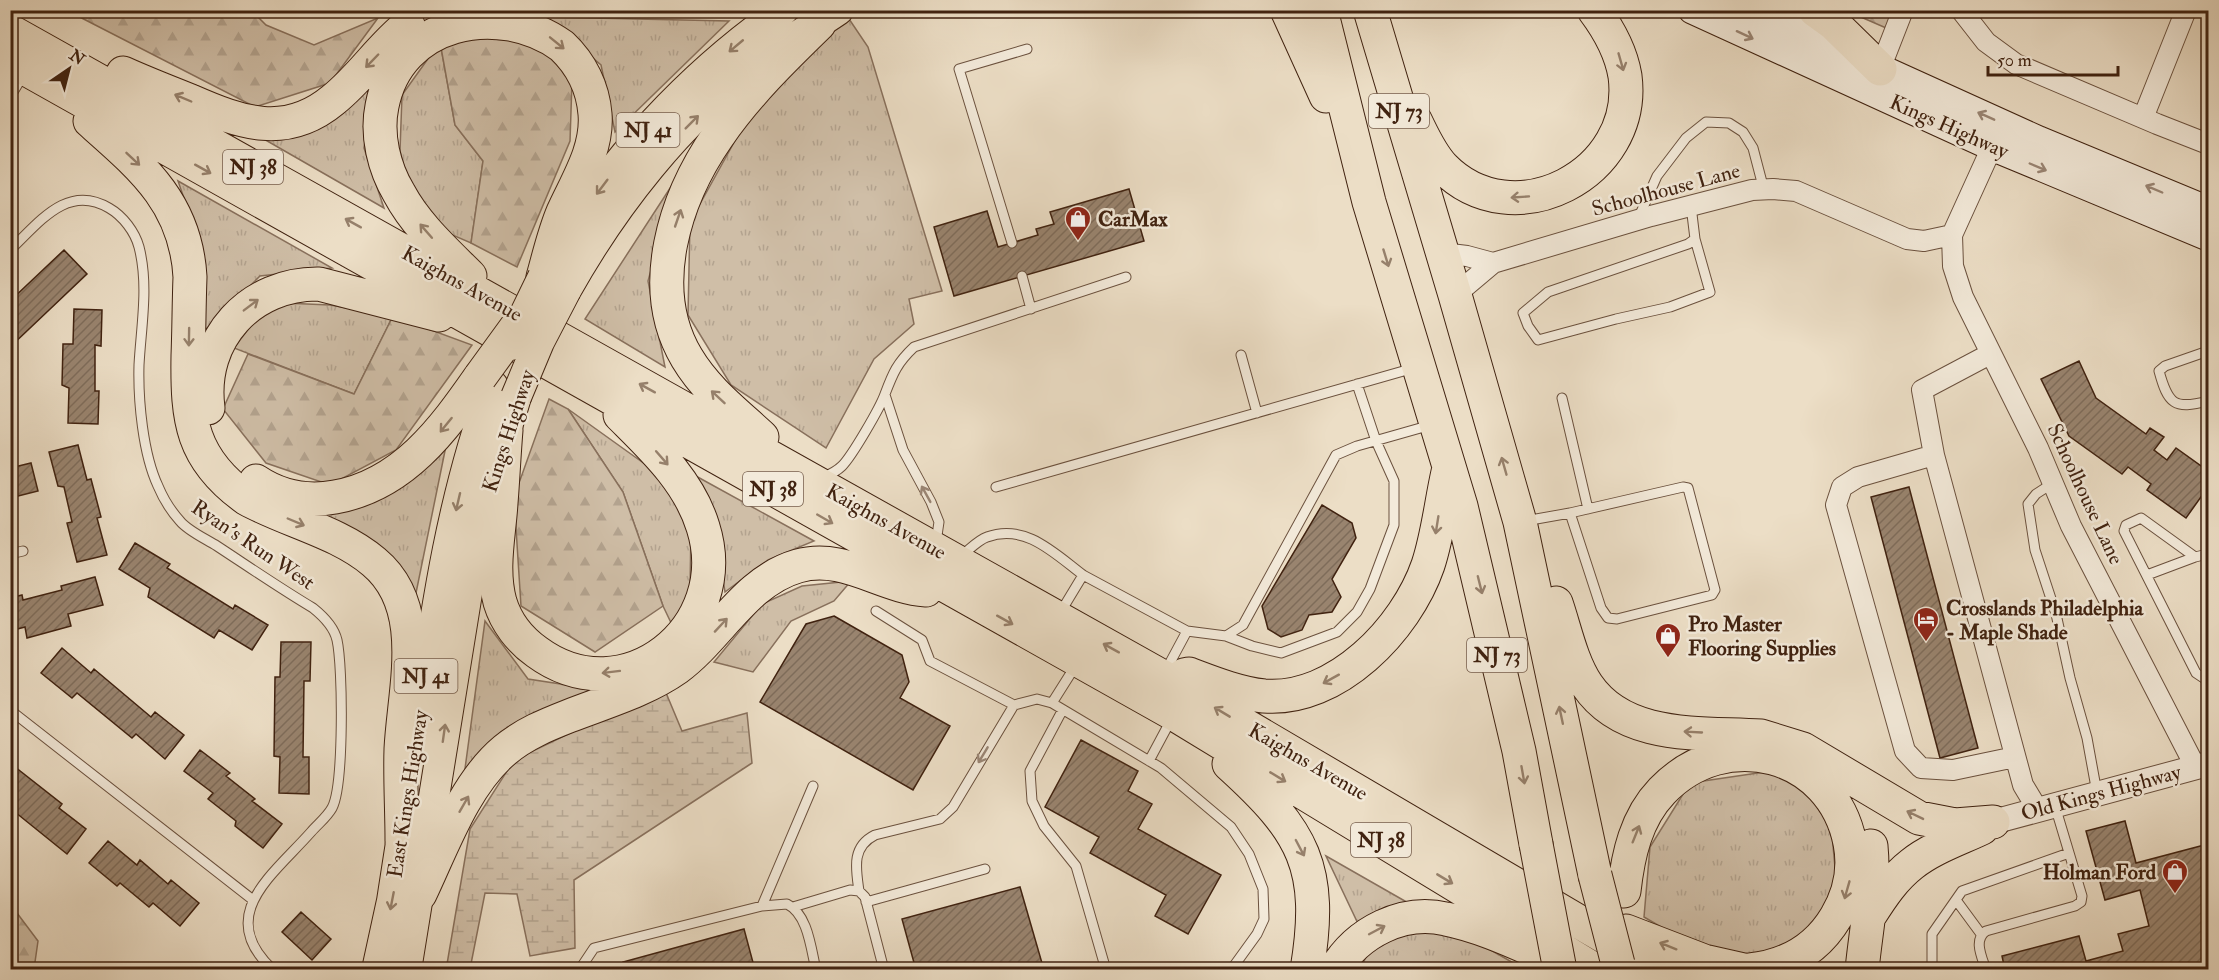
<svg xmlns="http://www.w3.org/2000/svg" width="2219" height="980" font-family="'IM FELL Double Pica',serif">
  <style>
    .grass { fill: url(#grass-tufts); stroke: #88705c; stroke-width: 1.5 }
    .forest { fill: url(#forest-firs); stroke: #88705c; stroke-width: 1.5 }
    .wetland { fill: url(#wetland-marsh); stroke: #88705c; stroke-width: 1.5 }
    .building { fill: url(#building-hatch); stroke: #402210; stroke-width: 1.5 }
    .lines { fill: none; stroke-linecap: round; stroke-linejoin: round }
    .service-casing { stroke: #6b513e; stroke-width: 11 }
    .minor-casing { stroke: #6b513e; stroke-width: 22 }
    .tertiary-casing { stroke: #6b513e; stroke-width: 26 }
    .secondary-casing { stroke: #402210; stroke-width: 29 }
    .primary-casing { stroke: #402210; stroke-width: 32 }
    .trunk-casing { stroke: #402210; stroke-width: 35 }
    .service { stroke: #f3eada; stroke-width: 9 }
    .minor { stroke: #f3eada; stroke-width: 20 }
    .tertiary { stroke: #f3eada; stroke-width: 24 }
    .secondary { stroke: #f3eada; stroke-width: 27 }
    .primary { stroke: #ecdec6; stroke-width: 30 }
    .trunk { stroke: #ecdec6; stroke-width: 33 }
    .primary-bridge-casing { stroke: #402210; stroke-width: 32; stroke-linecap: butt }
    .trunk-bridge-casing { stroke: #402210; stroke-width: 35; stroke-linecap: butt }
    .primary-bridge { stroke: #ecdec6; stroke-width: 30 }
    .trunk-bridge { stroke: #ecdec6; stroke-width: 33 }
    .oneway { stroke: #9a8675 }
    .oneway2 { stroke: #96806b }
    .labels { text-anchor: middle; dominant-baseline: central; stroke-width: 5; stroke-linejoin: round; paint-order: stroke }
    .shield { fill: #f3eada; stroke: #765e4d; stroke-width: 1.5 }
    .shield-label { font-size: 20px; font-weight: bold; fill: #402210 }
    .street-label { font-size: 21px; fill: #402210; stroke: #f3eada }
    .poi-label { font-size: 21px; font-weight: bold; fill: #402210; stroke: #f3eada; text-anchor: start }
  </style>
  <defs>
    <pattern id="grass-tufts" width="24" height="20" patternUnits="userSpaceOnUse" patternTransform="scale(1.5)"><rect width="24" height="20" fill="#cfbea7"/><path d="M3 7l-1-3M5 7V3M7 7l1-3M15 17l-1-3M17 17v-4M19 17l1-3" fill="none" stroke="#b3a38f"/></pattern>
    <pattern id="forest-firs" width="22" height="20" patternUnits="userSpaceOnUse" patternTransform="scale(1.5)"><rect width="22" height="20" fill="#cfbea7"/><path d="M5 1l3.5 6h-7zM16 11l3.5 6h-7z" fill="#b3a38f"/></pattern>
    <pattern id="wetland-marsh" width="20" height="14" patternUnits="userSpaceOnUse" patternTransform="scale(1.5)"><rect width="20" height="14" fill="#cfbea7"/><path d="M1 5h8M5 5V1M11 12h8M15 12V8" fill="none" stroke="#b3a38f"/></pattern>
    <pattern id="building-hatch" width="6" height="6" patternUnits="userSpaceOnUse" patternTransform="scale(1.5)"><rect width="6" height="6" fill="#99846f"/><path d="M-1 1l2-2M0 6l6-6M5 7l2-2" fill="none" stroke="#7e6c5a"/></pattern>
  </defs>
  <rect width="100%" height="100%" fill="#ecdec6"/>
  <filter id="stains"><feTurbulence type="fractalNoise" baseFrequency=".00333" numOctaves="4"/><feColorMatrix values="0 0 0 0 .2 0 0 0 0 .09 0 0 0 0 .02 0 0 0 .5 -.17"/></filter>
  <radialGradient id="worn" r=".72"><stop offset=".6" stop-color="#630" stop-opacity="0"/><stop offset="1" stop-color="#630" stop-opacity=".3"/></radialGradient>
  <path class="grass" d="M845 13 868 47 942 291 909 299 914 324 874 359 826 448 731 385 688 315 690 222 762 92Z
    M544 17 729 21 615 132 601 65Z
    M440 42 455 125 483 161 471 243 443 231 410 190 400 151 402 95Z
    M373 84 364 148 384 208 262 138Z
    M676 179 648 281 665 367 585 319Z
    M178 181 332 268 260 276 202 333 201 247Z
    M284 303 330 305 393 316 354 394 234 348 258 316Z
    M568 409 656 472 691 526 690 591 674 629 663 606 623 492Z
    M447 441 416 593 366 545 322 513Z
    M694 475 814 541 768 560 725 592 712 507Z
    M851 581 834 601 791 621 753 672 714 662 762 604 802 586Z
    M485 621 528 679 613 692 464 776Z
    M1778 770 1830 813 1838 900 1791 951 1716 956 1702 951 1644 917 1650 847 1690 783Z
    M1326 856 1524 969H1360L1370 949Z"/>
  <path class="forest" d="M1902 10 1893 31 1847 11Z
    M68 11H252L266 25 314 45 378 18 330 83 255 107Z
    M485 28 531 37 572 81 570 141 517 267 471 243 483 161 455 125 440 42Z
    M393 316 472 345 396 450 330 485 266 463 223 409 248 354 354 394Z
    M549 399 568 409 623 492 663 606 595 652 521 606 514 497Z
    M11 905 38 941 34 969H11Z"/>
  <path class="wetland" d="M664 688 682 731 747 713 752 763 574 880 575 948 530 956 517 894 485 893 470 969 446 970 470 829 514 760Z"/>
  <path class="building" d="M1129 189 1144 241 954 296 934 227 987 211 998 247 1038 235 1036 229 1054 224 1050 212Z
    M64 250 87 274 10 347V301Z
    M74 309 102 310 101 346 95 345V391H99L98 424 68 423 69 388 62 385 63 344H73Z
    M2079 361 2096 398 2146 434 2150 428 2164 437 2154 450 2167 460 2176 448 2208 471V487L2186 518 2147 490 2151 484 2128 467 2122 474 2069 436 2041 379Z
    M78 445 87 480 91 479 101 517 97 518 107 555 77 562 67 523 72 522 64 487 58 486 49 452Z
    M31 463 38 491 10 498V468Z
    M1909 487 1978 748 1940 758 1871 497Z
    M1322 505 1352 523 1356 538 1332 579 1341 597 1332 612 1309 615 1302 630 1281 637 1268 629 1262 606Z
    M135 543 170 564 167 568 233 609 235 605 268 625 252 650 219 630 214 638 148 597 150 588 119 569Z
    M95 577 103 605 68 614 71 626 27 638 25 627 10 631V598L22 595 23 600 62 590 61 586Z
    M834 616 902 655 909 682 900 698 950 726 913 790 760 702 806 624Z
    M281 642H311L310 681H304L303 757H309V794L279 793 280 757 274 756 275 677H280Z
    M62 648 91 673 94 669 151 717 155 712 184 735 165 759 136 734 132 738 77 693 72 698 41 673Z
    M1081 740 1138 771 1128 791 1152 804 1138 829 1221 875 1188 934 1155 916 1166 895 1090 853 1099 837 1045 807Z
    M200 750 230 773 226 776 255 799 252 801 282 824 263 848 235 826 236 821 208 799 213 793 184 771Z
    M10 763 62 804 59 808 86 829 67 854 10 808Z
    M2125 821 2136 863 2208 844V970H2005L2002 956 2079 936 2086 961 2123 951 2118 934 2149 926 2140 890 2105 900 2086 831Z
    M108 841 137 865 140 860 168 884 171 880 199 903 180 926 153 903 149 907 120 883 117 886 89 863Z
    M1020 887 1044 970H916L902 919Z
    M301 912 331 939 312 960 282 932Z
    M744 929 755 970H625L623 962Z"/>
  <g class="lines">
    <defs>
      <path id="service" d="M10 97 24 74
        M1691 206 1695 239 1688 244 1548 292 1523 313 1528 326 1538 340 1616 319 1670 307 1710 292 1695 239
        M1638 219 1657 176 1686 138 1706 122 1729 123 1743 132 1753 148 1764 190
        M1012 243 959 69 1027 49
        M10 250C39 223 67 183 109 208 123 216 135 232 139 247 149 286 141 327 139 365 138 401 143 454 158 486 163 498 171 511 180 521 188 531 206 539 217 546 249 567 281 589 313 608 323 616 334 627 337 640 343 667 344 786 332 808 327 817 318 824 311 832 273 875 214 915 273 970
        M1022 276 1031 309
        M2208 351 2165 366 2159 371C2168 404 2174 410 2208 401
        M1241 355 1257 413
        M885 395 903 450 931 502 939 522 936 542
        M1562 398 1588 509
        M822 478C829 475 837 471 842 466 852 456 880 408 885 394 893 373 897 363 914 347L1126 277
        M2053 483 2036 494 2028 504 2035 550 2056 614 2070 678 2087 738 2097 793
        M996 487 1414 368
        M1525 521 1570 513 1601 608 1608 618 1617 619 1712 595 1715 590 1688 488 1683 487 1570 513
        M10 554 23 551
        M2208 554 2195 557 2141 518 2126 525 2124 531 2196 673 2205 679 2208 678
        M961 556C969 550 978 540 987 537 1025 523 1054 553 1083 575
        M2147 575 2195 557
        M876 611 922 640 930 661 1014 705
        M1060 613 1083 575 1187 631
        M1226 636 1252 646 1281 653 1337 632 1357 612 1370 589 1394 525V481L1376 441 1357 384
        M1165 672 1187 631 1226 636 1243 625 1336 455 1357 446 1431 425
        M1052 703 1076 665
        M10 710 253 900
        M1062 711 1030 771 1032 801 1044 826 1076 866 1106 970
        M1149 761 1172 718
        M859 891C856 869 851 847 875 835L940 819 953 807 1014 705 1037 699 1052 703 1161 768 1231 827 1249 854 1263 889 1264 919 1257 934 1231 970
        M1956 900 1981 934
        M866 902 985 869
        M762 906 813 786
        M793 907 850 890 859 891 865 897 884 970
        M583 970 582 966 594 948 762 906 787 904C808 914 811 949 816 970
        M1932 970V934L1962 891 2069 853
        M1986 970C1982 957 1973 940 1986 931L2075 906 2081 902 2082 896 2055 806"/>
      <path id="minor" d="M1961 10 1986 42 2016 64 2157 124 2208 144
        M1880 69 1903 10
        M2143 118 2186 10
        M1952 235 1953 266 1963 297 2038 448 2071 526 2196 768
        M1442 253 1467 256 1493 263
        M1455 295 1493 263 1651 216 1752 190 1773 189 1796 191 1907 239 1924 241 1952 235 1992 147
        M1990 354 1922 390 1934 455 2023 785 2038 810
        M1934 455 1858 477 1842 487 1836 505 1905 751 1921 768 1953 770 2015 757"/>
      <path id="tertiary" d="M1993 822 2208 764"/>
      <path id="secondary" d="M1692 10 1992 147 2208 237
        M1752 10 2039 140 2208 210"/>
      <path id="primary" d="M554 257C610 161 691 74 783 10
        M566 290C613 206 679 121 757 63 783 44 812 28 838 10
        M416 746C434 624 450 501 493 386
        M377 970 392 901 405 817
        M406 970 472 562 494 470 516 397"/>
      <path id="trunk" d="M1287 10 1326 96
        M1321 10 1369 202 1461 506 1519 751 1536 844
        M1370 10 1455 295 1520 522 1595 875
        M1815 10 1833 23 1880 69
        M10 31 1163 677 1661 970
        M10 60 1174 714 1595 970
        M123 73C145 83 168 92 191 101 241 123 286 139 333 100 361 78 380 47 408 25
        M1415 120C1423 136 1430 153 1443 167 1513 239 1638 174 1625 76 1621 52 1609 30 1594 10
        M90 121C142 167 186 203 190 277 189 303 189 330 188 356 187 420 191 459 247 499 287 521 339 532 374 562 428 607 404 688 401 749 400 779 402 810 402 841
        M470 276C444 250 416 225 399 193 384 168 376 135 382 106 398 21 498 0 562 46 581 64 593 88 595 114 598 149 577 181 563 212 554 233 549 256 543 277
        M208 408C199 338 251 283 319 284L439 315
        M506 430C504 454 503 478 501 503 499 536 491 569 500 602 506 622 520 640 537 652 624 716 735 628 703 527 689 481 653 448 620 415
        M762 437C735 412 706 390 687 358 645 288 675 198 718 136 747 94 783 59 819 24
        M256 481C280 497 307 502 335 497 403 485 443 430 480 377
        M1556 603C1565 629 1571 661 1587 685 1625 741 1702 732 1761 736L1803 749 1919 818 1955 825 1993 822
        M1184 675 1189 674C1213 683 1238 693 1264 696 1336 702 1406 629 1428 565 1438 535 1441 503 1448 472
        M1229 764C1304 832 1324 867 1307 970
        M1624 891C1628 855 1636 818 1662 791 1725 725 1832 752 1850 843 1855 869 1850 894 1836 917 1817 949 1787 966 1750 970
        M420 894C442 848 464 784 505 750 524 734 546 725 569 716 605 702 646 690 677 668 719 637 745 581 798 566 844 553 882 587 926 590
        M1870 915C1882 896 1894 878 1912 864 1932 848 1959 839 1982 828
        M1626 931 1704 961 1744 970
        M1335 970C1357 932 1403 909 1446 919 1476 925 1506 938 1533 950
        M1862 970C1866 928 1875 888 1871 846"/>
    </defs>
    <use href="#service" class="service-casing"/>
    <use href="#minor" class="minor-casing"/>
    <use href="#tertiary" class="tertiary-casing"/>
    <use href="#secondary" class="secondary-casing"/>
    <use href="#primary" class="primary-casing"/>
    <use href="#trunk" class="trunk-casing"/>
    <use href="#service" class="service"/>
    <use href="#minor" class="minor"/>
    <use href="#tertiary" class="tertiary"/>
    <use href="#secondary" class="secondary"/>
    <use href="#primary" class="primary"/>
    <use href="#trunk" class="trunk"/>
    <defs>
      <path id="primary-bridge" d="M510 345 543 277
        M516 397 539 342 566 290"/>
      <path id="trunk-bridge" d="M480 377 520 322
        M1536 844 1560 970
        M1595 875 1618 964"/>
    </defs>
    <use href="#primary-bridge" class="primary-bridge-casing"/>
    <use href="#trunk-bridge" class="trunk-bridge-casing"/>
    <use href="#primary-bridge" class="primary-bridge"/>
    <use href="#trunk-bridge" class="trunk-bridge"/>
  </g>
  <defs><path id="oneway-shaft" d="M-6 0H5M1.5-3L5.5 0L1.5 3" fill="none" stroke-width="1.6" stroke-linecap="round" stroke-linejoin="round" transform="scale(1.5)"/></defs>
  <g class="oneway">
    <use href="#oneway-shaft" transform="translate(1745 35) rotate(25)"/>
    <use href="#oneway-shaft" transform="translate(1986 116) rotate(-156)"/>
    <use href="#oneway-shaft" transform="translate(2038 167) rotate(23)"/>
    <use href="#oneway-shaft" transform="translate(2154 189) rotate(-157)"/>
    <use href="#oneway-shaft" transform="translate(926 494) rotate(-119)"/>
    <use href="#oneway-shaft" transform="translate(983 755) rotate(121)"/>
  </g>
  <g class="oneway2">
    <use href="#oneway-shaft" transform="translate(557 43) rotate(39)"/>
    <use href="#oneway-shaft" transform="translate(736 46) rotate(140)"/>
    <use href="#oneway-shaft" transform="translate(372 61) rotate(134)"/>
    <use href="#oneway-shaft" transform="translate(1621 62) rotate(74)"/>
    <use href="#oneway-shaft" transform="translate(183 98) rotate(-157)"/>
    <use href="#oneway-shaft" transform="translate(692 122) rotate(-45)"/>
    <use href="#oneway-shaft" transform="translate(133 159) rotate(43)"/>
    <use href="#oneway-shaft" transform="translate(203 169) rotate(29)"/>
    <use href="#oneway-shaft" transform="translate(602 187) rotate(127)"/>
    <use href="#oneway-shaft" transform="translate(1520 197) rotate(176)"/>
    <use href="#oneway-shaft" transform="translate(678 218) rotate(-71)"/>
    <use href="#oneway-shaft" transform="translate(353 223) rotate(-151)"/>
    <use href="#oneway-shaft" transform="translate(426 231) rotate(-131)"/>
    <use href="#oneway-shaft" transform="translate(1386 258) rotate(73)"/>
    <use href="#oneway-shaft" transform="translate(251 305) rotate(-37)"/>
    <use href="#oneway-shaft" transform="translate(189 337) rotate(91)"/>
    <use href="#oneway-shaft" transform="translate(647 388) rotate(-151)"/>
    <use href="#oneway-shaft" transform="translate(718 397) rotate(-137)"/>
    <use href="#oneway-shaft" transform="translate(446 425) rotate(129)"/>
    <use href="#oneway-shaft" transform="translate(662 458) rotate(49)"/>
    <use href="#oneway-shaft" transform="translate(1504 466) rotate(-106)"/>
    <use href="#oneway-shaft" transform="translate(458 502) rotate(103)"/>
    <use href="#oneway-shaft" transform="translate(825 519) rotate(30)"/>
    <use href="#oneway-shaft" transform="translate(296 522) rotate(23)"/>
    <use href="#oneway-shaft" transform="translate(1437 525) rotate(99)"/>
    <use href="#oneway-shaft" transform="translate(1480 585) rotate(76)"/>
    <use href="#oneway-shaft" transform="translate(1005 620) rotate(29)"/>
    <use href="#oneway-shaft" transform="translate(721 625) rotate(-47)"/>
    <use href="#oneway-shaft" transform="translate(1111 648) rotate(-151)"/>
    <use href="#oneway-shaft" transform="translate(611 672) rotate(173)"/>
    <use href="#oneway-shaft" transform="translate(1331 679) rotate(151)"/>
    <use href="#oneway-shaft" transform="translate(1222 712) rotate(-149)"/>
    <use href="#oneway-shaft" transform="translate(1561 715) rotate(-102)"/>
    <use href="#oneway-shaft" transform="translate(1693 732) rotate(-177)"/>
    <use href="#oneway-shaft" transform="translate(444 733) rotate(-82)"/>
    <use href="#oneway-shaft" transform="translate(1523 775) rotate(80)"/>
    <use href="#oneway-shaft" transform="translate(1278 777) rotate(31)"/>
    <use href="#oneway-shaft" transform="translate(464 804) rotate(-60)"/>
    <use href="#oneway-shaft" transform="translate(1915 815) rotate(-154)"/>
    <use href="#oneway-shaft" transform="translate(1636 834) rotate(-68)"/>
    <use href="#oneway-shaft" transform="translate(1300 848) rotate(62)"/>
    <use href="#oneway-shaft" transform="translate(1445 879) rotate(31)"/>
    <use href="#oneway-shaft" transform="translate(1847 890) rotate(106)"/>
    <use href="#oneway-shaft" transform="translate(392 901) rotate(101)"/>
    <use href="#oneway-shaft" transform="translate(1377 930) rotate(-28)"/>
    <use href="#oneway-shaft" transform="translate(1668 946) rotate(-158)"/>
  </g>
  <defs>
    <symbol id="shop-pin" viewBox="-11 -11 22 30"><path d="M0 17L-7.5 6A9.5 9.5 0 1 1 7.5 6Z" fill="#8f2418" stroke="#f3eada"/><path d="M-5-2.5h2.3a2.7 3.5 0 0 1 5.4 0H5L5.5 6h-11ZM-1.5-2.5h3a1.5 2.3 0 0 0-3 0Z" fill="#fff"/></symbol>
    <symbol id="hotel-pin" viewBox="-11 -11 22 30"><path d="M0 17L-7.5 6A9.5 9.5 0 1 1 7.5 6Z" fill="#8f2418" stroke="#f3eada"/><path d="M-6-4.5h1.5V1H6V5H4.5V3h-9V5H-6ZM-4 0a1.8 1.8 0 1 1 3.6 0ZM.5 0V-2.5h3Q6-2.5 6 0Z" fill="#fff"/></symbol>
  </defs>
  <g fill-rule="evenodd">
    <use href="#shop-pin" x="1063" y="204" width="30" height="40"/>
    <use href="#hotel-pin" x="1911" y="605" width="30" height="40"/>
    <use href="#shop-pin" x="1653" y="621" width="30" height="40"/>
    <use href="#shop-pin" x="2160" y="857" width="30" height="40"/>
  </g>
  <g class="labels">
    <g class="shield">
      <rect x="1369" y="94" width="60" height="34" rx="4.5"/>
      <rect x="616.5" y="113" width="63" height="34" rx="4.5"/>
      <rect x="223" y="150" width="60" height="34" rx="4.5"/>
      <rect x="743" y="472" width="60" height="34" rx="4.5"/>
      <rect x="1467" y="638" width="60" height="34" rx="4.5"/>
      <rect x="394.5" y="659" width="63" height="34" rx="4.5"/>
      <rect x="1351" y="823" width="60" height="34" rx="4.5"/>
    </g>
    <g class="shield-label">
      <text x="1399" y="111">NJ 73</text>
      <text x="648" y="130">NJ 41</text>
      <text x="253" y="167">NJ 38</text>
      <text x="773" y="489">NJ 38</text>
      <text x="1497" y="655">NJ 73</text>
      <text x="426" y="676">NJ 41</text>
      <text x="1381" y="840">NJ 38</text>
    </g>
    <g class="street-label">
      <text transform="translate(1949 127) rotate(24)">Kings Highway</text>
      <text transform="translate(1666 190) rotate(-15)">Schoolhouse Lane</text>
      <text transform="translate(462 284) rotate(29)">Kaighns Avenue</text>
      <text transform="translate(509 431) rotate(-72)">Kings Highway</text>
      <text transform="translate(2085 494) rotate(65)">Schoolhouse Lane</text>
      <text transform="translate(886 522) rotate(29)">Kaighns Avenue</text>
      <text transform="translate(253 545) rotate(34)">Ryan's Run West</text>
      <text transform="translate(1308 762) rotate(30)">Kaighns Avenue</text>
      <text transform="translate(2101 793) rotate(-15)">Old Kings Highway</text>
      <text transform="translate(408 794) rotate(-81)">East Kings Highway</text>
    </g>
    <g class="poi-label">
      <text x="1098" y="219">CarMax</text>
      <text x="1946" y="608">Crosslands Philadelphia<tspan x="1946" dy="24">- Maple Shade</tspan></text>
      <text x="1688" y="624">Pro Master<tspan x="1688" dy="24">Flooring Supplies</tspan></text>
      <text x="2156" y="872" text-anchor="end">Holman Ford</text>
    </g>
  </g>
  <rect width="2219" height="980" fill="none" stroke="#ecdec6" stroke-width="36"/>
  <rect x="12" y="12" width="2195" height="956" fill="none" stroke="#402210" stroke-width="3"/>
  <rect x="18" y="18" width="2183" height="944" fill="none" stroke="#402210" stroke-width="1.5"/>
  <g transform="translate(69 69) rotate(35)" stroke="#f3eada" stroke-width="4.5" paint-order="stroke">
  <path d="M0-4.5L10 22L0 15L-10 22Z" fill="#402210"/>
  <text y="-9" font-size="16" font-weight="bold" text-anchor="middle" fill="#402210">N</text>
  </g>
  <path d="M1988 66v9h130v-9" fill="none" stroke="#402210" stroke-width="3"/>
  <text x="1997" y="66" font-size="18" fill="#402210" stroke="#f3eada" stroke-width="4.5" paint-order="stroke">50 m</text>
  <rect width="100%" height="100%" filter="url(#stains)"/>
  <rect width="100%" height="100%" fill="url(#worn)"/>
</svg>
